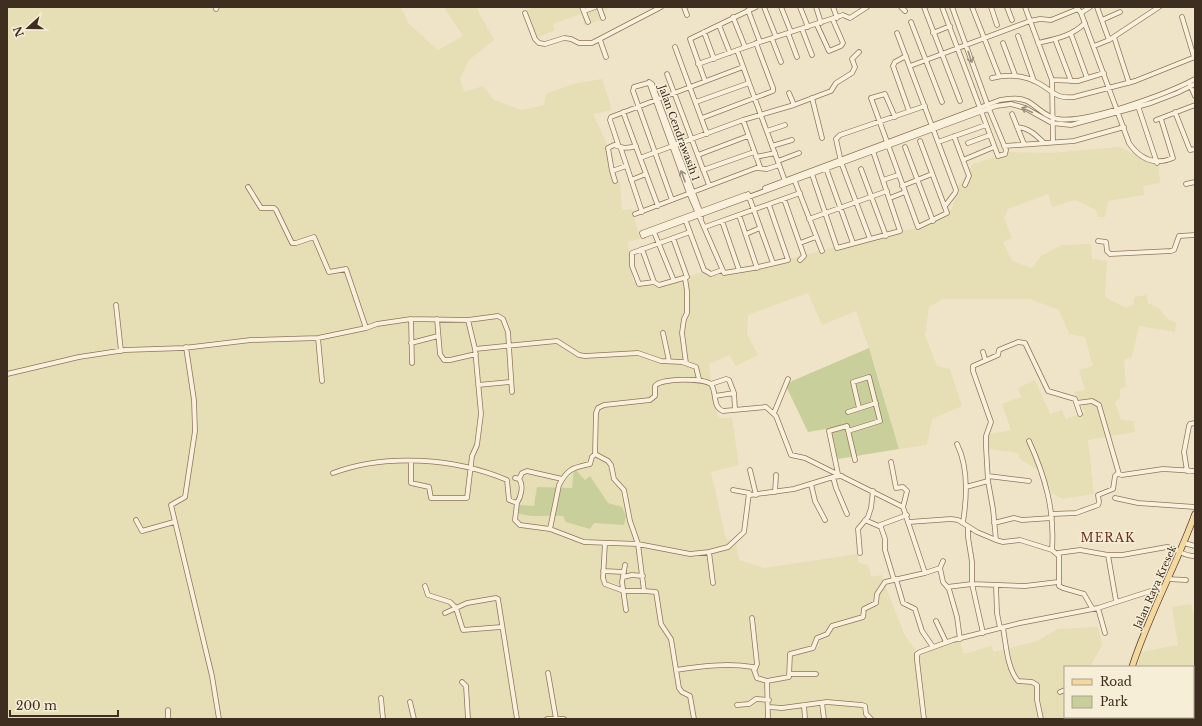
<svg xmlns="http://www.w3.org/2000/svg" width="1202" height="726" font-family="'Libre Baskerville',serif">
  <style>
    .farmland { fill: #e6deb5 }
    .green { fill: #c9cf9b }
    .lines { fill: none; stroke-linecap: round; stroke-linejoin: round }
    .minor-casing { stroke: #8d765c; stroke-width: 5.5 }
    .major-casing { stroke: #5b4430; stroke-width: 7 }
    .minor { stroke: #faf1dc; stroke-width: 4 }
    .major { stroke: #f3d9a0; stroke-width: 5.5 }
    .oneway { stroke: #9c907e }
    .labels { text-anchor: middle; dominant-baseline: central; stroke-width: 3; stroke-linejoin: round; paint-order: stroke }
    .street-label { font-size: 10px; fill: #3d2e20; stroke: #f7eed8 }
    .quarter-label { font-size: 12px; letter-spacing: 1px; fill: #6b2e1e; stroke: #f7eed8 }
  </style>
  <rect width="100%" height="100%" fill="#f0e4c8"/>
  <path class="farmland" d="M7 7H401L409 24 438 50 463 36 444 7H476L494 40 469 60 460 79 464 92 483 86 494 100 522 110 544 105 546 94 573 84 602 79 612 110 593 114 607 144 612 182 620 181 622 210 632 209 640 239 628 242 633 282 645 281 650 285 662 284 709 270 713 276 747 270 893 232 920 228 952 209 956 190 973 164 1009 152 1051 153 1119 147 1159 165 1160 183 1143 186 1144 195 1108 201 1105 217H1098L1096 210 1075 200 1052 207 1048 194 1008 209 1004 218 1012 238 1003 242 1012 261 1032 268 1041 256 1062 245 1091 244 1092 259 1107 261 1105 297 1126 308 1134 304V297L1146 295 1148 303 1160 309 1166 318 1176 323 1175 332 1139 326 1132 357 1124 360 1126 387 1120 389V398L1115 402 1121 420 1134 421 1135 432 1088 440 1094 494 1063 499 1051 493 1044 474 1020 459 1018 453 988 449 985 435 1011 430 1002 404 1021 397 1018 388 1035 380 1050 414 1062 410 1066 419 1085 412 1074 392 1085 390 1079 370 1093 366 1085 337 1069 334 1059 310 1030 299H943L929 307 925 335 937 366 950 369 962 406 932 419 927 445 899 449 876 369 856 311 822 325 808 293 748 315 747 334 758 355 736 366 729 355 709 364 713 402 719 418H732L739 465 711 472 726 539 736 543 739 560 764 568 858 554V563L868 565 871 577 881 575 905 636 918 653 941 640 958 637 964 654 991 646 994 652 1037 641 1058 629 1098 627 1102 645 1090 667H1065V717H1193V667H1137L1141 652 1178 645 1172 607 1191 604 1193 614 1195 613V719H7Z
    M533 7H612L604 11 607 17 585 26 581 14 553 24 555 30 536 38 523 12Z"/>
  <path class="green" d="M869 348 899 449 838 459 826 429 808 432 785 384Z
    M574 468 585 480 590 476 608 503 622 507 626 516 624 525 594 523 590 529 566 522 563 516C548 515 530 518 518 513L519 505 534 506 537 487 572 488Z"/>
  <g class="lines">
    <defs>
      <path id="minor" d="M582 7 588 22
        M599 7 603 18
        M684 7 687 15
        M764 7 776 37
        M781 7 791 32
        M800 7 808 27
        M816 7 821 23
        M833 7 837 18
        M901 7 905 11
        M924 7 960 101
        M942 7 998 156 1005 154 1006 150 989 109 952 7
        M972 7 999 76
        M991 7 997 25
        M1007 7 1012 20
        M1025 7 1052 80 1053 142
        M1090 7 1081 13 1129 143C1140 159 1154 166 1173 158L1161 119
        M216 9 217 7
        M748 10 760 42
        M584 11 595 7
        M525 13 535 39 539 43 545 44 564 38 571 39 579 43H592L661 7
        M733 17 745 47
        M1182 17 1194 57
        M1102 20 1120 12
        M911 22 942 102
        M719 25 730 53
        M817 25 829 51 841 46 843 43 833 20
        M802 29 812 55
        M704 32 714 59
        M788 33 797 57
        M897 33 956 190 955 193 945 206
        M933 33 950 26
        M1071 34 1087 78
        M1018 36 1034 81
        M1114 37 1129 83
        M772 39 781 62
        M1055 39 1071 81
        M600 40 606 57
        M1109 40 1159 7
        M1003 43 1015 75
        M1038 43C1056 39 1072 36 1085 23
        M1094 46 1109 40 1097 7
        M675 47 707 134
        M737 50 785 181
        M906 56 895 62 893 66 909 111
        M698 64 760 42 843 15 850 18 867 7
        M910 66 1030 21 1040 19 1051 20 1078 9 1081 13
        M667 74 709 185
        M992 78C1008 74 1025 75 1040 84 1054 92 1056 99 1074 97L1135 81 1195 57
        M1052 80 1078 81 1104 73
        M705 81 690 39 756 7
        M648 83 634 87 633 91 672 200
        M1190 85 1195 96
        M789 93 794 105
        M812 98 822 138
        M696 102 749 83
        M1138 106 1157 163
        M623 112 658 206
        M1175 112 1190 150 1195 149
        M1012 114 1024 144
        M895 117 885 94 871 98 918 227 947 213 920 141
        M702 118 773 91V88L756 43
        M743 120 760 167
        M1156 120 1195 105
        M1017 127C1029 128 1036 135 1044 143
        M767 131 785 125
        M954 136 969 176 965 185
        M938 142 986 125
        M968 143 990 135
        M618 144 610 120 611 117 743 67
        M772 146 792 140
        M1004 146 1074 141 1124 127
        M905 147 933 221
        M621 149 642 212
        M698 155 748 136
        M756 157 775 153
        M640 158 743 120 794 105 831 91 836 83 852 73 855 67 852 59 859 52
        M963 160 994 147
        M778 161 799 153
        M826 168 853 243
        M861 169 886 236
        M703 170 754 152
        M612 171 608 148 614 145C623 148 626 149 636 146
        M812 174 837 248 900 231 873 151
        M794 179 822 251
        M631 180 646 174
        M883 180 898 175
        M615 181 612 171 626 166
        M1186 184 1195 182
        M902 186 932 174
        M248 187 261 208H274L276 210 292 243H296L314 237 329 272 346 269 366 328
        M765 188 1000 100C1009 99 1018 97 1027 101 1038 107 1045 117 1058 119 1086 124 1169 93 1195 79
        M748 194 773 263
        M890 198 905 192
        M784 199 804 256 800 260
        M635 214 756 168 767 169 779 165
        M739 215 757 268
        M701 218 700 211 652 84 649 82 689 193 724 273 754 268 788 260 769 205
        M685 219 704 270 711 274 722 270
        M809 219 887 191
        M722 221 739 270
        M705 227 800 193
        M654 232 674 281
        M642 233 643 236 645 235 996 106 1011 104 1025 108 1052 123 1071 125 1151 103 1177 93 1195 84
        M642 233 745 195
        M746 234 760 228
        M673 238 687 277 659 285 654 282 639 284 632 266V253L690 232
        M870 239 841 162 836 139 840 135 925 106
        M1098 241 1106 242 1107 251 1110 254 1171 251 1174 250 1179 236 1195 235
        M800 243 816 237
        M642 249 654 282
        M685 278 687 291V313L684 319 682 333 686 363
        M116 305 121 351
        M411 319 412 363
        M437 319 440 354 444 360H450L476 354
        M468 320 498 316 503 319 508 332 512 392
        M663 333 669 361
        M318 338 322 381
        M411 343 438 336
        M186 347 194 400 195 431 185 497 171 505 212 676 219 719
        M983 352 985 359
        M7 374 79 357 125 350 184 348 251 340 318 338 366 328 377 324 411 319 468 320 475 349 557 341 579 355 585 356 638 353 661 361 682 362 696 367 699 379
        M711 384 726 379 729 380 734 393 735 410
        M478 385 511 382
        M715 396 734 393
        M1077 403 1092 401 1099 405 1119 474 1122 475 1163 469 1195 471
        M848 412 876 403
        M774 413 788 379
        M848 431 880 421 869 377 853 382 859 408
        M1029 441C1045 476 1055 511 1052 550
        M957 444C969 468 967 497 963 522
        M595 454 596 413 598 408 604 405 650 400 655 396V386C660 378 703 378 711 384 717 392 712 407 723 411L766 407 776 416 791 455 805 458 903 507 925 573 885 582 877 594 876 603 864 609 863 617 832 626 827 634 817 638 813 648 790 654 789 677 767 681 768 719
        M411 461V483L429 487 431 498H467L472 456 477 445 481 414 475 349
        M891 462 896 488 903 487 907 491 903 507
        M750 470 756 495
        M1187 471 1184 452 1189 426 1190 424 1195 423
        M333 473C386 453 455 458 507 480L509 500 517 503 515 520 520 525 550 529 584 542 638 544 690 554 709 552 728 547 744 532 749 493 733 490
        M838 474 829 431 847 426 855 460
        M988 476 1029 481
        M833 477 836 488 847 514
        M515 478 519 479C524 485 521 497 517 503
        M519 479 522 473 527 471 562 479
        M811 484 815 501 825 520
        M966 487 988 481
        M775 492 776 475
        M750 495 794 489 833 477 842 476
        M1115 498 1138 503 1195 507
        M1052 514 1076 513 1098 505 1099 502 1098 495 1113 489 1115 476 1118 473
        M136 520 142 531 174 522
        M865 520 881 527 885 539V550L894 580
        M909 522 951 519 958 520 977 532 996 540 1003 542 1020 540 1052 550 1059 556V586L1063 588 1084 594 1092 608
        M994 523 1014 518 1022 520 1052 518
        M880 525 907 515
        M968 527V537L972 562V584L983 633
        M550 529 559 485C568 468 573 468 590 464L592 457 595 454 608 461 611 465 614 479 624 490 630 521 638 544 644 591 656 592 661 624 671 639 679 688 682 692 690 696 694 719
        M996 540 993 509 988 481 986 447V436L991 422 973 371V366L998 355 999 350 1001 349 1018 342 1025 343 1048 391 1075 399 1080 414
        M605 543 603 578 605 584 624 591H644
        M1184 543 1195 546
        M709 552 713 583
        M860 553 858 529 868 517 871 508 873 491
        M1058 553 1080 550 1108 555H1122L1167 547C1179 548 1180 556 1195 556
        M1108 555 1116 601
        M943 561 940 568 943 582 949 589 957 617 960 639
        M625 565 622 582 626 610
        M603 571 624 572
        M925 573 940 568
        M623 577 632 575 643 576
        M896 579 903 603 915 609 922 631 933 647
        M1167 579 1186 580
        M425 586 428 595 450 602 456 608 463 630 501 627
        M996 586 997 613 1000 628
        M947 587 972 584 1025 586 1058 582
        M1098 608 1105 633
        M445 613 467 603 496 598 498 599 517 719
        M752 618 757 664 755 669
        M936 621 946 642
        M1003 628C1006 644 1007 668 1018 681L1032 682 1037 685V700L1041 719
        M676 670C703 666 727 663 753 667L757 678 767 681
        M548 673 556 719
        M790 674H816
        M462 682 466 686 468 719
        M1060 692 1065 690
        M381 698 383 719
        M410 702 414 719
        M822 703 824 719
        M737 705 749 704 756 699 769 700
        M804 705 805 719
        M769 707 782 708 827 702 862 705 865 706 866 714 871 719
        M168 710V719
        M1193 716H1195
        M1134 717H1137
        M547 719H564
        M924 719 917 660V654L920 652 953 640 1020 623 1098 608 1163 587
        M1078 719 1085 717"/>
      <path id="major" d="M1132 667C1149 614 1176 566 1195 514
        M1115 719 1116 717"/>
    </defs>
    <use href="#minor" class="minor-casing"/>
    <use href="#major" class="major-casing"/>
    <use href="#minor" class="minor"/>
    <use href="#major" class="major"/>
  </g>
  <defs><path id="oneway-shaft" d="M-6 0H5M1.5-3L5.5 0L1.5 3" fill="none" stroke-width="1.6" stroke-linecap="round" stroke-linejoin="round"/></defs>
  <g class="oneway">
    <use href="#oneway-shaft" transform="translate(970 57) rotate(71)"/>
    <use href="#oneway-shaft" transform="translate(1027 110) rotate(-155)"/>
    <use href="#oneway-shaft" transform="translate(683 176) rotate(-110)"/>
  </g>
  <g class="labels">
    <g class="street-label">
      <text transform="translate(679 133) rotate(70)">Jalan Cendrawasih 1</text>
      <text transform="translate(1155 587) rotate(-66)">Jalan Raya Kresek</text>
    </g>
    <g class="quarter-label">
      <text x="1108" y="537">MERAK</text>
    </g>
  </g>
  <rect width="1202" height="726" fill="none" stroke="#3d2e20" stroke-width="16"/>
  <rect x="1064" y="666" width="130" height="52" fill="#f7eed8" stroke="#ada18e"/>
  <rect x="1072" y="679" width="20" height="6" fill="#f3d9a0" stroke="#ada18e"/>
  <text x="1100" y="686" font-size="12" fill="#3d2e20">Road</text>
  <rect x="1072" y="696" width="20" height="12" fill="#c9cf9b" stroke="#ada18e"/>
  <text x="1100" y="706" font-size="12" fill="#3d2e20">Park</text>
  <g transform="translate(28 28) rotate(249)" stroke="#f7eed8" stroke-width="3" paint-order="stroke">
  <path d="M0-3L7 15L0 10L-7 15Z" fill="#3d2e20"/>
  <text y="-6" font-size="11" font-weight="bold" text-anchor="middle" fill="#3d2e20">N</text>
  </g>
  <path d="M10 710v6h108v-6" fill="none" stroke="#3d2e20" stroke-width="2"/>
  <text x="16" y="710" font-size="12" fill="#3d2e20" stroke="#f7eed8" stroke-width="3" paint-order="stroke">200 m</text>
</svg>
